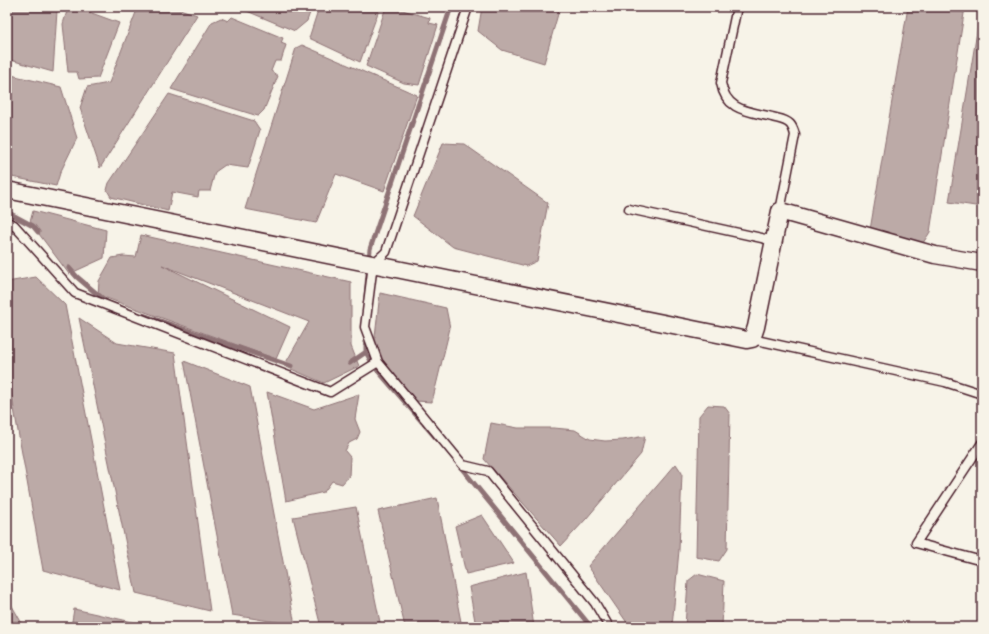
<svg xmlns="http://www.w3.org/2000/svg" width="989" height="634" font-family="Delius,sans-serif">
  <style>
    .water { fill: #bcaaa7; stroke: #8e7275 }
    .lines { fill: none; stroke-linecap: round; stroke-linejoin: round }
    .stream { stroke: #8e7275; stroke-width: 5 }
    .lane-casing { stroke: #4a1f2b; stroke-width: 11 }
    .street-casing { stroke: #4a1f2b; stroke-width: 19 }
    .lane { stroke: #f7f3e8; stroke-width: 8 }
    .street { stroke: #f7f3e8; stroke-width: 16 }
  </style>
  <rect width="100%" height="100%" fill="#f7f3e8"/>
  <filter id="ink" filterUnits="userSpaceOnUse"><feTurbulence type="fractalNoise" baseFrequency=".025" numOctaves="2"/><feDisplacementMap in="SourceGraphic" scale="8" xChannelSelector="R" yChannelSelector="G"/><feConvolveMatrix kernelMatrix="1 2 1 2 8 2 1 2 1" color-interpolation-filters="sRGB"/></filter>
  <g filter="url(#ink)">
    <path class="water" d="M7 7H53L57 11 53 72 7 59Z
      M138 7H174L197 15 100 168 80 108 87 87 109 83Z
      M242 7H312L307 21 295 31 242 9Z
      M319 7H380L360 62 309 38Z
      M386 7H392L430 18 429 23 438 25 419 85 404 83 366 66Z
      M482 7H560L544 63 502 50 478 31Z
      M908 7H965L930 232 923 243 870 230Z
      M981 7H982V207L949 202Z
      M78 8 119 23 98 78 79 79 77 72H68L63 24 67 11Z
      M232 17 283 38 281 43 286 45 281 61H275L271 71 278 76 264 110 258 116 171 89 212 22 221 18 228 21Z
      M302 45 417 95 384 191 336 174 316 223 245 209 296 48Z
      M7 74 61 87 77 138 60 173 56 186 7 176Z
      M169 94 254 121 260 130 248 168 225 165 215 172 210 191H199L198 197 172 192 168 211 111 197 107 190 109 183Z
      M443 143 464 144 548 203 537 261 526 266 453 247 413 216Z
      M33 211 106 230 104 258 69 274 30 222Z
      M141 235 351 282V346L359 366 324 383 284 366 309 322 162 265 290 327 276 359 98 295 99 281 112 258 123 256 136 257Z
      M36 277 65 305 120 590 43 570 7 370V282Z
      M380 293 446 308 450 328 432 402 415 401 397 383 374 346Z
      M79 318 117 343 175 353 210 611 136 593Z
      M184 361 250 387 295 625 232 615Z
      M267 392 314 409 359 394 355 419 360 432 357 439 349 443 345 451 350 457 349 476 342 484 332 481 324 492 286 501Z
      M708 405 724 406 730 414 727 549 719 561 696 557 699 416Z
      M491 423 518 428H554L575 430 590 439 605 441 623 440 645 436 641 454 586 519 561 546 484 459Z
      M676 464 682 473 679 550 672 627H630L588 566Z
      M437 498 462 627H405L378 511Z
      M356 507 381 627H321L293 517Z
      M482 515 514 563 466 574 455 526Z
      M526 572 534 627H476L469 587Z
      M697 574 724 581 722 627H685L688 581Z
      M7 597 24 627H7Z
      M74 609 155 627H71Z"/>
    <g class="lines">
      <path class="stream" d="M7 212 33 226 38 232
        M69 268 77 277 109 304
        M366 297 370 249 451 7
        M143 315 291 366
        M366 335V352L374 366 437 439
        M350 363 366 352
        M459 465 591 627"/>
      <defs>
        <path id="lane" d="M468 7 386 252 373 264 365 327 378 362 463 465 488 471 595 603 609 627
          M737 7 721 83C726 111 748 111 772 117 778 119 785 119 790 124 793 127 794 131 795 135L780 211
          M629 209 775 241
          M7 222 14 225 75 293 330 392 378 362
          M752 339 945 382 982 394
          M982 443 916 543 982 561"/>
        <path id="street" d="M7 190 747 340 752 339 756 327 780 211 935 255 982 263"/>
      </defs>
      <use href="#lane" class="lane-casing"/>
      <use href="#street" class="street-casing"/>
      <use href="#lane" class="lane"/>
      <use href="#street" class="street"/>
    </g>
  </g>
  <rect width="989" height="634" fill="none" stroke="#f7f3e8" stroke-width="24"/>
  <rect x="12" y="12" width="965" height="610" fill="none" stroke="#4a1f2b" stroke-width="1.5" filter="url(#ink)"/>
</svg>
